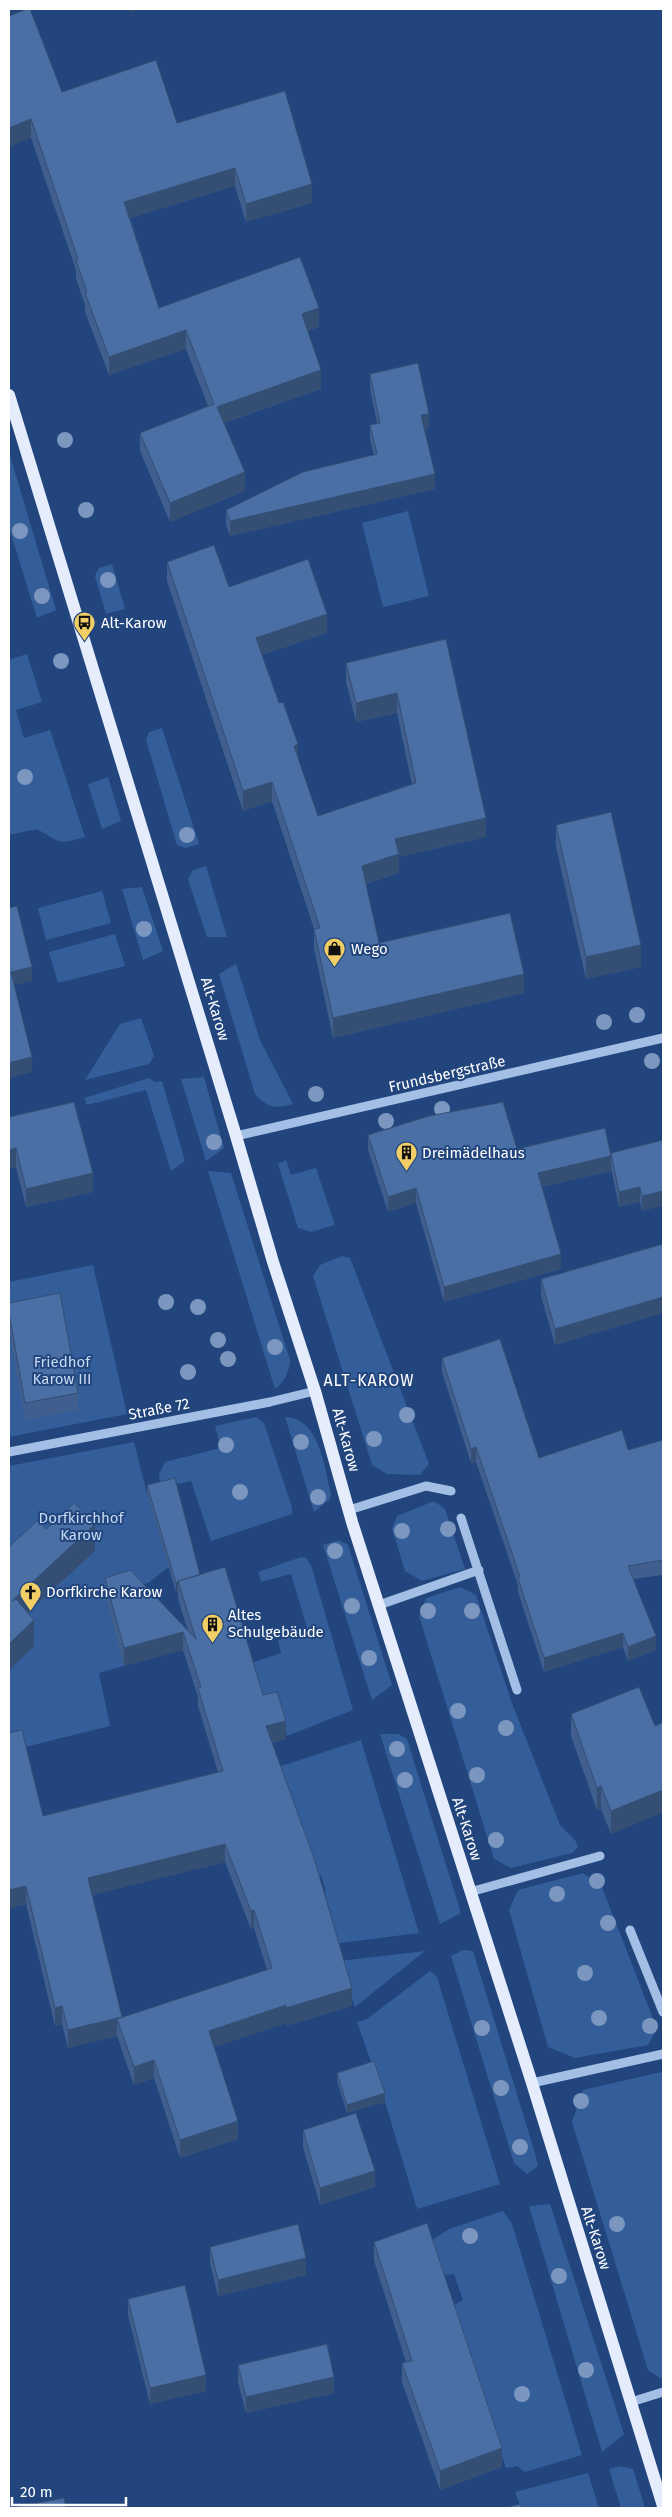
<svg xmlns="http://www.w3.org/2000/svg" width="672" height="2517" font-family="'Fira Sans',sans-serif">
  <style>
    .green { fill: #345e99 }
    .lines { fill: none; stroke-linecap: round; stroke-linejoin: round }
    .minor { stroke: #a4bfe6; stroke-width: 9 }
    .major { stroke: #e5edfd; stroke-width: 12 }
    .tree { fill: #7c97bf }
    .wall { fill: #405f8e; fill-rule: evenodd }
    .shaded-wall { fill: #344e74 }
    .building { fill: #4a6fa5; stroke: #344e74 }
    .labels { text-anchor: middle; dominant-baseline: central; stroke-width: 4; stroke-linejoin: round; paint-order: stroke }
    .poi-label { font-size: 15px; fill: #fff; stroke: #21457c; text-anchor: start }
    .street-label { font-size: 15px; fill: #fff; stroke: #21457c }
    .park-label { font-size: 15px; fill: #c7daf5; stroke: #21457c }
    .neighbourhood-label { font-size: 16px; letter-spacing: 1px; fill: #fff; stroke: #21457c }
  </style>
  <rect width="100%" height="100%" fill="#21457c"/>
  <path class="green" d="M9 452 56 610 37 618 9 528Z
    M408 511 429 596 383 607 362 523Z
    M112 564 125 609 106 614 95 576 99 568Z
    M27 654 42 702 16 710 24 738 50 730 85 837C58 845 61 843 37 829L9 835V660Z
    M162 728 199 844 186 848 177 845 146 740 149 732Z
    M108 777 121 821 102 829 88 784Z
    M206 866 227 937H207L188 879 193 870Z
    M142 887 163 951 143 960 122 889Z
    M102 891 111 923 46 940 38 908Z
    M115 934 125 966 58 983 49 952Z
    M236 964 260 1040 293 1104C276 1109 267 1108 255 1094L219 974Z
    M141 1018 154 1056 149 1064 85 1080 120 1024Z
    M204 1077 224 1148 206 1161 181 1079Z
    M149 1078 155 1082 162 1081 185 1161 171 1171 146 1090 87 1105 84 1098Z
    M286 1160 291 1175 316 1168 335 1225 311 1232 298 1228 278 1164Z
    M208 1171 231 1173 290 1360C289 1373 285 1381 275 1389Z
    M342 1256 350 1258 429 1464 420 1475 387 1474 372 1465 313 1276 320 1265Z
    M93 1265 127 1414 9 1437V1282Z
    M256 1417 264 1423 292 1507V1514L211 1541 191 1481 161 1488 159 1474 165 1462 221 1448 215 1426Z
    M285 1417C320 1418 324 1467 331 1493L330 1499 314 1512Z
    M134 1442 147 1494 169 1567 148 1583 132 1587 124 1666 99 1673 110 1726 9 1751V1466Z
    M434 1501 445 1509 465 1569 422 1581 405 1571 392 1529 397 1516Z
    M339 1540 348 1545 392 1685 372 1700 323 1545Z
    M301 1557 306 1558 311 1565 353 1710 287 1736 279 1709H266L252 1663 281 1653 278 1640 308 1631 291 1574 261 1582 258 1572Z
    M460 1587 476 1595 513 1706 560 1825 575 1840 578 1847 572 1853 511 1868 494 1859 419 1616 426 1598Z
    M380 1734H398L407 1739 461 1913 440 1924Z
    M361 1740 419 1933 332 1944 317 1894 326 1892 321 1875 311 1878 278 1767Z
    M583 1873 602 1887 657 2029 648 2045 575 2058 548 2047 509 1910 518 1890Z
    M463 1950 473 1951 535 2153 538 2166 527 2174 514 2163 451 1956Z
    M425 1951 355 2007 339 1961Z
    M430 1971 437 1977 500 2184 417 2209 385 2102 357 2022 367 2019Z
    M661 2072 663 2074V2380L648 2370 572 2122 583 2090Z
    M550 2204 624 2434 602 2452 529 2206Z
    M503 2211 512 2224 582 2455 525 2472 517 2466 506 2468 451 2306 463 2300 454 2274 440 2276 428 2243 449 2229Z
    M621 2466 633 2469 645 2508H621L609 2469Z
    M588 2473 599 2508H521L515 2492Z"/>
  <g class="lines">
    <path class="minor" d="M236 1136 663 1038
      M9 1452 270 1402 315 1391
      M349 1510 426 1486 451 1491
      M461 1518 517 1690
      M379 1605 479 1570
      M470 1892 600 1856
      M630 1930 663 2012
      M532 2083 663 2054
      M631 2402 663 2392"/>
    <path class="major" d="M9 395 236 1136 273 1262 315 1391 352 1522 532 2083 663 2506"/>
  </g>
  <g class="tree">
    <circle cx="65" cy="440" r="8"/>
    <circle cx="86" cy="510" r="8"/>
    <circle cx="20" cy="531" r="8"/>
    <circle cx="108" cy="580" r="8"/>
    <circle cx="42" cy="596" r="8"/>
    <circle cx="61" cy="661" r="8"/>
    <circle cx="25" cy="777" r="8"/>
    <circle cx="187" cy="835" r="8"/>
    <circle cx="144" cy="929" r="8"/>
    <circle cx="637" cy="1015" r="8"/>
    <circle cx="604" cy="1022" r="8"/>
    <circle cx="652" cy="1061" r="8"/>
    <circle cx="316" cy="1094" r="8"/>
    <circle cx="442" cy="1109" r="8"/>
    <circle cx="386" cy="1121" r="8"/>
    <circle cx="214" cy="1142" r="8"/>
    <circle cx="166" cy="1302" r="8"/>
    <circle cx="198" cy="1307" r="8"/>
    <circle cx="218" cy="1340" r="8"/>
    <circle cx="275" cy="1347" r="8"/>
    <circle cx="228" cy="1359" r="8"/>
    <circle cx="188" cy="1372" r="8"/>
    <circle cx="407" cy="1415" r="8"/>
    <circle cx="374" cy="1439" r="8"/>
    <circle cx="301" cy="1442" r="8"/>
    <circle cx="226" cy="1445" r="8"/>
    <circle cx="240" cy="1492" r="8"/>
    <circle cx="318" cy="1497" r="8"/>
    <circle cx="448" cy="1529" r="8"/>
    <circle cx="402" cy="1531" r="8"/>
    <circle cx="335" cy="1551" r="8"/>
    <circle cx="352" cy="1606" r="8"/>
    <circle cx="428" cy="1611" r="8"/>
    <circle cx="472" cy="1611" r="8"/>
    <circle cx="369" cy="1658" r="8"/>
    <circle cx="458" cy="1711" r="8"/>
    <circle cx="506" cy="1728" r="8"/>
    <circle cx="397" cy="1749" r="8"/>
    <circle cx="477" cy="1775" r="8"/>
    <circle cx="405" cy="1780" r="8"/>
    <circle cx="496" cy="1840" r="8"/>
    <circle cx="597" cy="1881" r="8"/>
    <circle cx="557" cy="1894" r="8"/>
    <circle cx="608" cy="1923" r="8"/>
    <circle cx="585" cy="1973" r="8"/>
    <circle cx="599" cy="2018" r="8"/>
    <circle cx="650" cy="2026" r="8"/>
    <circle cx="482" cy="2028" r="8"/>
    <circle cx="501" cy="2088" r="8"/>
    <circle cx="581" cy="2101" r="8"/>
    <circle cx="520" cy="2147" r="8"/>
    <circle cx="617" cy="2224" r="8"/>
    <circle cx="470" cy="2236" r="8"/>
    <circle cx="559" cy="2276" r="8"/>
    <circle cx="586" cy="2370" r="8"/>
    <circle cx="522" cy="2394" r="8"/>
  </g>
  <path class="wall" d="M9 16 62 92 177 123 312 203 246 222 235 186 130 218 159 308 319 327 308 331 321 389 224 423 245 491 170 522 140 451V433L208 406 186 349 109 375 85 312V305L76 279V270L31 138Z
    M370 374 429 429 424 430 435 489 230 536 226 525V510L374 455 370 440V425L377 423 370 389Z
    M167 562 229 587 327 633 262 655 318 816 412 784 397 713 356 722 346 682V663L446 639 486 837 399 857V873L366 884 379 943 524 993 333 1038 314 948V929L272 801 243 811 167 581Z
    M556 825 641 967 586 979 556 847Z
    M9 1117 93 1192 26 1207 16 1167 9 1169Z
    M368 1135 517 1149 611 1171 542 1187 561 1269 444 1302 416 1203 388 1212 368 1150Z
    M663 1140 642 1211 640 1202 619 1207 611 1168V1153Z
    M663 1244V1313L555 1345 541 1296V1279Z
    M9 1303 78 1393V1410L25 1420 9 1330Z
    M442 1358 539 1458 628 1450 663 1440V1575L634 1579 656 1650 628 1661 623 1647 544 1672 518 1592V1585L476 1462 471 1463 442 1372Z
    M147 1485 200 1575 286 1739 272 1743 352 2006 286 2026V2023L214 2047 238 2139 180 2158 154 2078 134 2085 117 2036 68 2048 62 2024 55 2026 26 1904 9 1908 43 1816 218 1772 198 1706V1697L183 1650 124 1666 105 1596V1578L188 1631 178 1599V1591L176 1592 147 1494ZM225 1862 251 1929 254 1928 267 1970 122 2018 92 1895Z
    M571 1714 655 1726 663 1722V1812L611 1834 601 1809 597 1810 571 1736Z
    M337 2073 385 2102 347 2113 337 2081Z
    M303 2130 375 2187 320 2205 303 2147Z
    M374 2242 502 2467 440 2490 402 2382V2363L406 2362 374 2261Z
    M210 2247 306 2275 218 2296 210 2263Z
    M128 2299 206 2391 150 2404 128 2315Z
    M238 2365 334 2393 246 2413 238 2382Z"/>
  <path class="shaded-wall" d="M130 9H142L130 12Z
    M31 119V138L9 147V128Z
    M235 168V186L124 220V202Z
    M312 184V203L246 222V204Z
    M319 308V327L302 333V314Z
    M186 330V349L109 375V357Z
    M321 370V389L217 425V407Z
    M429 414V429L421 430V415Z
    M245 472V491L170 522V503Z
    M435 474V489L230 536V521Z
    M327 614V633L256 657V638Z
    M397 693V713L356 722V703Z
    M298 744V763L294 746Z
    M272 782V801L243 811V791Z
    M486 818V837L399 857V873L362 885V866L395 839Z
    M641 945V967L586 979V957Z
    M32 967V981L11 986V972Z
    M524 974V993L333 1038V1018Z
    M32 1057V1072L9 1078V1063Z
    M16 1148V1167L9 1169V1150Z
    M611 1156V1171L538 1188V1173Z
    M93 1173V1192L26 1207V1189Z
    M640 1187V1202L619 1207V1192Z
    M416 1188V1203L388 1212V1197Z
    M663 1191V1206L642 1211V1196Z
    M561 1254V1269L444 1302V1287Z
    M663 1297V1313L555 1345V1329Z
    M476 1447V1462L471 1463V1449Z
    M95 1524V1551L12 1627V1601Z
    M178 1582V1591L176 1592V1583Z
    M34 1620V1646L9 1670V1644Z
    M183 1632V1650L124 1666V1648Z
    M623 1633V1647L544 1672V1658Z
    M656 1636V1650L628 1661V1647Z
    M286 1721V1739L266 1744V1726Z
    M601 1786V1809L597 1810V1788Z
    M663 1790V1812L611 1834V1811Z
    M225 1844V1862L88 1896V1878Z
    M26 1886V1904L9 1908V1890Z
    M254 1910V1928L251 1929V1911Z
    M352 1988V2006L286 2026V2008Z
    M286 2005V2023L209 2049V2031Z
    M62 2006V2024L55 2026V2008Z
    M122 2017V2032L117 2019V2036L68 2048V2030Z
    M154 2060V2078L134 2085V2067Z
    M385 2093V2102L347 2113V2105Z
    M238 2121V2139L180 2158V2140Z
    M375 2171V2187L320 2205V2188Z
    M306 2258V2275L218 2296V2280Z
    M206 2375V2391L150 2404V2388Z
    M334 2377V2393L246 2413V2397Z
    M502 2448V2467L440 2490V2471Z"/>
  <path class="building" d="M27 9H30L62 92 156 60 177 123 285 91 312 184 246 204 235 168 124 202 159 308 300 257 319 308 302 314 321 370 217 407 245 472 170 503 140 433 214 404 186 330 109 357 85 293 87 292 76 260 78 259 31 119 9 128V16Z
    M418 363 429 414 421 415 435 474 230 521 226 510 303 472 377 454 370 425 380 423 370 374Z
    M214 545 229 587 308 559 327 614 256 638 279 703 283 702 298 744 294 746 318 816 416 783 397 693 356 703 346 663 446 639 486 818 395 839 399 854 362 866 379 943 510 913 524 974 333 1018 314 929 320 928 272 782 243 791 167 562Z
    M611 812 641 945 586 957 556 825Z
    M17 906 32 967 11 972 32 1057 9 1063V908Z
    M74 1102 93 1173 26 1189 16 1148 9 1150V1117Z
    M503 1102 517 1149 605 1128 611 1156 538 1173 561 1254 444 1287 416 1188 388 1197 368 1135 429 1116Z
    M663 1140V1191L642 1196 640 1187 619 1192 611 1153Z
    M663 1244V1297L555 1329 541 1279Z
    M60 1293 78 1393 25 1403 9 1313V1303Z
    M500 1339 539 1458 622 1430 628 1450 663 1440V1560L628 1566 656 1636 628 1647 623 1633 544 1658 518 1578 520 1577 476 1447 471 1449 442 1358Z
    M175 1478 200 1575 178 1581V1582L176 1583 147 1485Z
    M74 1503 95 1524 12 1601 16 1599 34 1620 9 1644V1547L38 1520 46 1529Z
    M225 1567 263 1695 277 1692 286 1721 266 1726 314 1858 352 1988 286 2008V2005L209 2031 238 2121 180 2140 154 2060 134 2067 117 2019 272 1968 254 1910 251 1911 225 1844 88 1878 122 2017 68 2030 62 2006 55 2008 26 1886 9 1890V1733L22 1730 43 1816 223 1771 198 1688 201 1687 183 1632 124 1648 105 1578 130 1570 196 1639 178 1581Z
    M639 1687 655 1726 663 1722V1790L611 1811 601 1786 597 1788 571 1714Z
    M374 2061 385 2093 347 2105 337 2073Z
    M356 2113 375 2171 320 2188 303 2130Z
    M427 2223 502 2448 440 2471 402 2363 412 2361 374 2242Z
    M298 2224 306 2258 218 2280 210 2247Z
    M185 2285 206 2375 150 2388 128 2299Z
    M327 2344 334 2377 246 2397 238 2365Z
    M64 2498 66 2508H11Z
    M520 2504 522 2508H504Z"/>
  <defs>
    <symbol id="bus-pin" viewBox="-11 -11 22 30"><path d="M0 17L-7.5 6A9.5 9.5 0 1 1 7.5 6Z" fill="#f2cf66" stroke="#21457c"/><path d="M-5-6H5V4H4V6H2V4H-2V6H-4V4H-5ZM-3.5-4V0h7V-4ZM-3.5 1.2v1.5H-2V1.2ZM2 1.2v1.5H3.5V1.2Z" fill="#111"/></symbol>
    <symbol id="shop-pin" viewBox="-11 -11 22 30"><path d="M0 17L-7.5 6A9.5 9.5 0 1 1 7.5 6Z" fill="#f2cf66" stroke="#21457c"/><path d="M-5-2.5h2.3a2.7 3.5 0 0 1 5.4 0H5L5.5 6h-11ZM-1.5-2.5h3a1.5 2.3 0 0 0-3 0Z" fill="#111"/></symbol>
    <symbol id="building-pin" viewBox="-11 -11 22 30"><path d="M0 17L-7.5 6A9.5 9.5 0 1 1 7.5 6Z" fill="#f2cf66" stroke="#21457c"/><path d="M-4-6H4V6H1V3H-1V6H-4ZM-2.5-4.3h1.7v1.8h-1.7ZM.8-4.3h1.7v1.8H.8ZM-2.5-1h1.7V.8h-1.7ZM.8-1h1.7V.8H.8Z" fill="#111"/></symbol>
    <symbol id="church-pin" viewBox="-11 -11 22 30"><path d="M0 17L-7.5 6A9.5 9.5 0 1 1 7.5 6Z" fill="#f2cf66" stroke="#21457c"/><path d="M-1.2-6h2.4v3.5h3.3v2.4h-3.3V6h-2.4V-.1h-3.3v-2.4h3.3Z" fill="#111"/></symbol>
  </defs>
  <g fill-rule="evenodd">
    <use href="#bus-pin" x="72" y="610" width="25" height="34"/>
    <use href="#shop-pin" x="322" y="936" width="25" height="34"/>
    <use href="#building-pin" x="394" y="1140" width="25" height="34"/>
    <use href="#church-pin" x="18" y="1580" width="25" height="34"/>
    <use href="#building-pin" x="200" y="1612" width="25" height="34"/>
  </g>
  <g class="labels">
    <g class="poi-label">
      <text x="101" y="623">Alt-Karow</text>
      <text x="351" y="949">Wego</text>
      <text x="422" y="1153">Dreimädelhaus</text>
      <text x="46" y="1592">Dorfkirche Karow</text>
      <text x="228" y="1615">Altes<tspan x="228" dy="17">Schulgebäude</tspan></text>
    </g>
    <g class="street-label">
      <text transform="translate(215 1009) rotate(73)">Alt-Karow</text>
      <text transform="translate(447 1074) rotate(-13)">Frundsbergstraße</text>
      <text transform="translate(159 1409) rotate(-11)">Straße 72</text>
      <text transform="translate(346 1440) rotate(74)">Alt-Karow</text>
      <text transform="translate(467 1829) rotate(72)">Alt-Karow</text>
      <text transform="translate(596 2238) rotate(72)">Alt-Karow</text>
    </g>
    <g class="park-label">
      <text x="62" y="1362">Friedhof<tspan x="62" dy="17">Karow III</tspan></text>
      <text x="81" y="1518">Dorfkirchhof<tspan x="81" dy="17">Karow</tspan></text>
    </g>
    <g class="neighbourhood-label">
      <text x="369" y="1380">ALT-KAROW</text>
    </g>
  </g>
  <rect width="672" height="2517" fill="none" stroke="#ffffff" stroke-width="20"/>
  <path d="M12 2497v8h114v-8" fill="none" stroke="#ffffff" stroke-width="2.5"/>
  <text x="20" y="2497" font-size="15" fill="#ffffff" stroke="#21457c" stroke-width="4" paint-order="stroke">20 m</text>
</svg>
